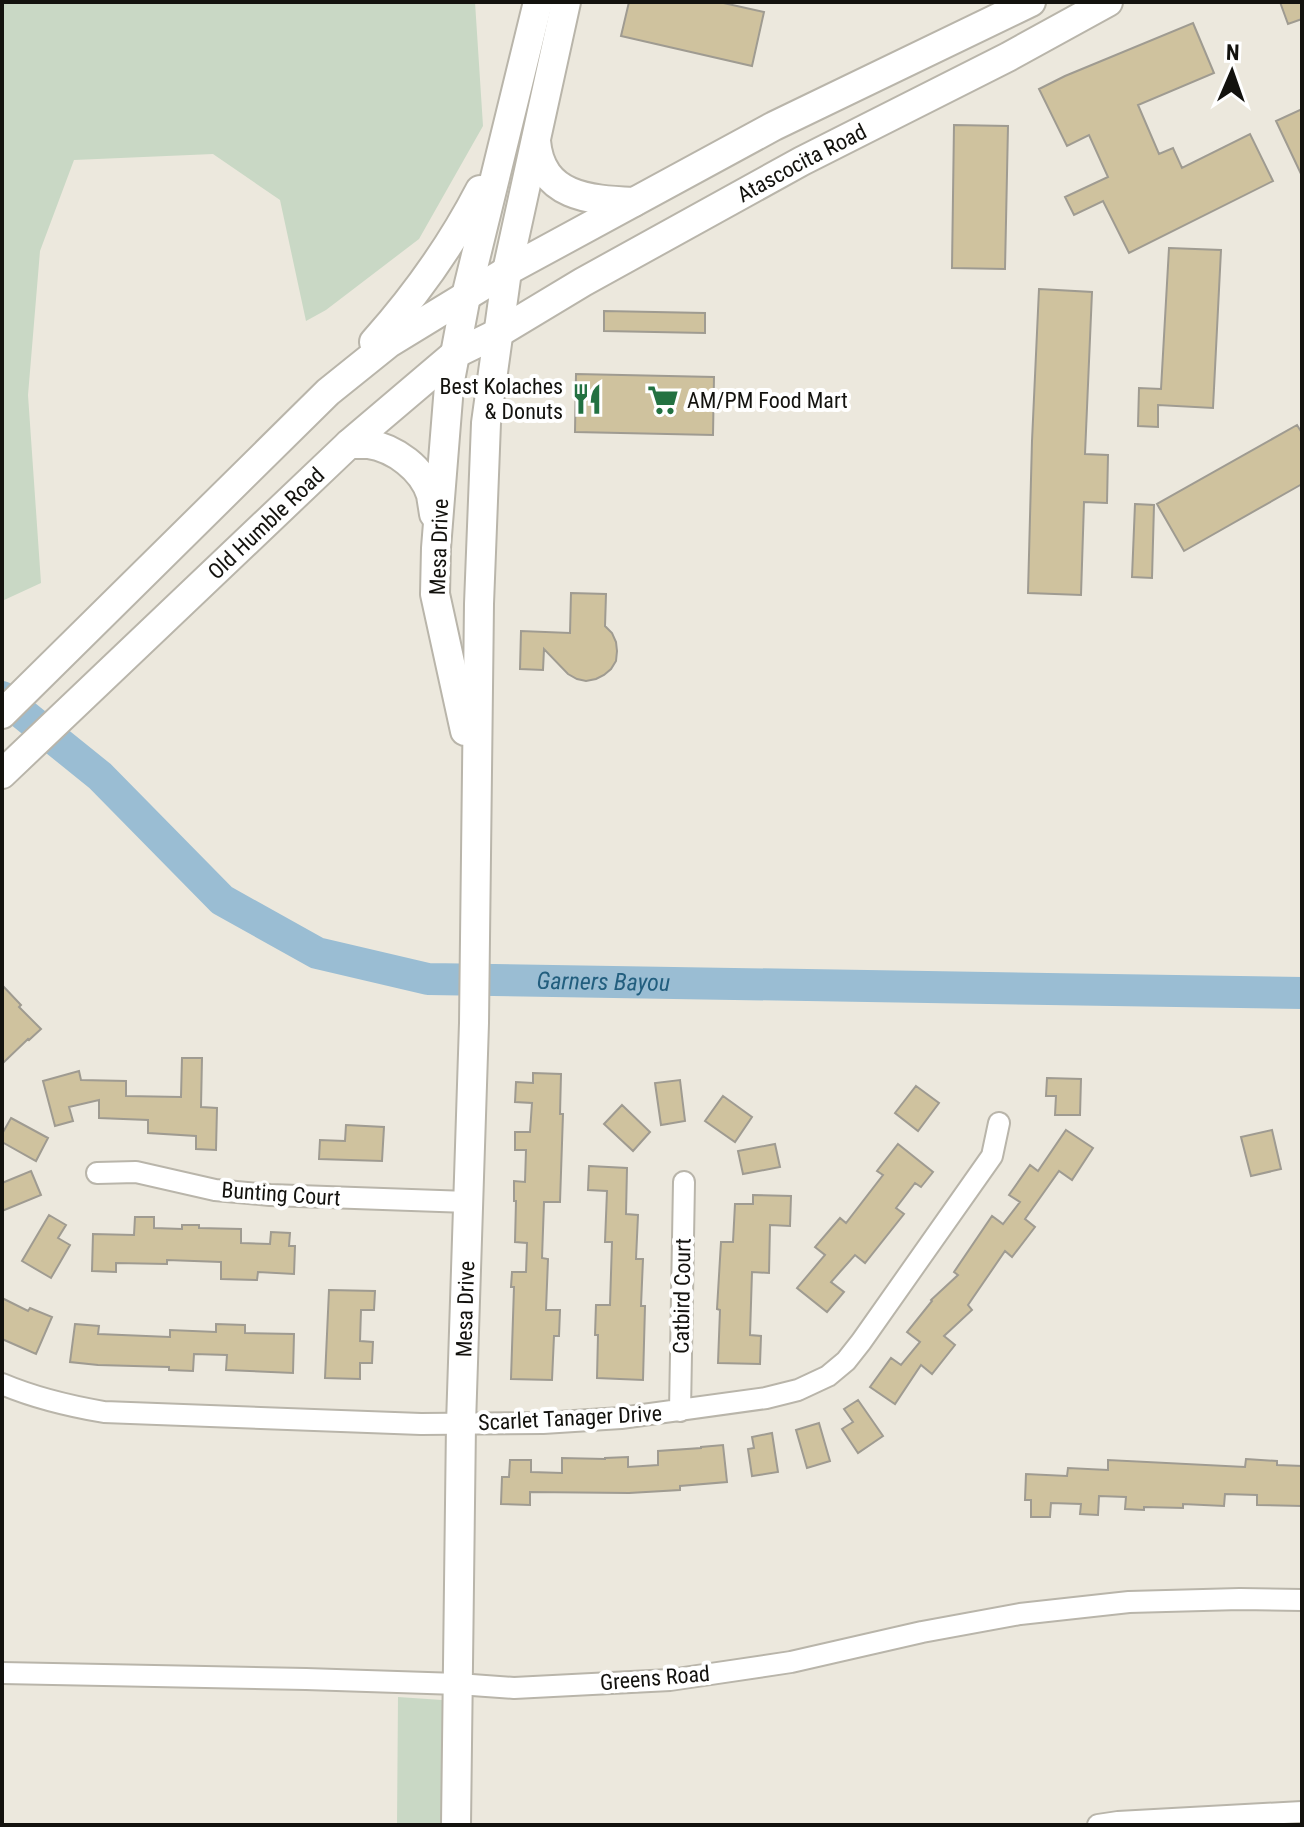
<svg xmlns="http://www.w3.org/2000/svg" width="1304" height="1827" font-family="'Roboto Condensed',sans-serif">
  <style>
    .green { fill: #c9d8c5 }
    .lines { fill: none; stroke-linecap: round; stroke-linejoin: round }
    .river { stroke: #9abdd3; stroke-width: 32 }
    .building { fill: #cfc29e; stroke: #9f9b91; stroke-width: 2 }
    .street-casing { stroke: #b9b5aa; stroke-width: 24 }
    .secondary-casing { stroke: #b9b5aa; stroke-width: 32 }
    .street { stroke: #fff; stroke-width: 20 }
    .secondary { stroke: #fff; stroke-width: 28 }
    .labels { text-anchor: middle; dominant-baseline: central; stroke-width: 8; stroke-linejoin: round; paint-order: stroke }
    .street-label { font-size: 22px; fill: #13120e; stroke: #fff }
    .poi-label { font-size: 22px; fill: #13120e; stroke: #fff; text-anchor: end }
    .water-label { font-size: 24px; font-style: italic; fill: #225e7e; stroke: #fff }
  </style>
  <rect width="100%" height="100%" fill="#ece8dd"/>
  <path class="green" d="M2 2H475L483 126 419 239 326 310 306 321 280 200 213 154 74 160 40 251 28 395 41 583 2 601Z
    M398 1697 442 1700 451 1718 449 1825H397Z"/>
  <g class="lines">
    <path class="river" id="s1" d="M2 697 100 776 222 900 317 953 428 979 1302 993"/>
  </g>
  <path class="building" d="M629 2H719L764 12 752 66 621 36Z
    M1280 2H1302V19L1288 24Z
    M1193 23 1214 73 1138 105 1159 154 1173 148 1182 168 1250 134 1273 181 1129 253 1103 201 1074 215 1065 197 1108 177 1089 135 1067 146 1039 89 1065 76Z
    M1302 109V176L1276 121Z
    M954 125 1008 126 1005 269 952 268Z
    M1169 248 1221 250 1213 408 1158 405V427L1138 426 1139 388 1161 389Z
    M1039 289 1092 292 1085 454 1108 455 1107 503 1084 502 1081 595 1028 593 1032 441Z
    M604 311 705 313V333L604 331Z
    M576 374 714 377 713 435 575 432Z
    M1297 425 1302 433V484L1184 551 1157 504Z
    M1135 504 1154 505 1152 578 1132 577Z
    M571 593 606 594 605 626 612 633 616 642 617 651 616 661 611 669 604 675 596 679 586 681 577 679 568 674 544 649 543 670 520 669 521 631 570 633Z
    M2 985 21 1005 19 1007 41 1029 29 1040 28 1039 2 1064Z
    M182 1058H202L201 1107 217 1108 216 1150 196 1149V1136L148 1133V1120L99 1118V1100L69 1107 73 1121 55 1126 43 1081 79 1071 81 1080 126 1081V1096L181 1097Z
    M533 1073 561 1074 560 1114H563L560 1202H544L542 1258 548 1259 546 1310H560L559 1336H554L552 1380 511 1379 514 1287H511L512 1272H526L527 1243 515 1242 516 1201H514V1181L525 1182 526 1150H515V1132H530L532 1103 515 1102 516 1082 533 1083Z
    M1047 1078 1081 1079 1080 1115H1055L1056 1096H1046Z
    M680 1080 685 1121 661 1125 655 1083Z
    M916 1086 939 1103 918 1131 895 1113Z
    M723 1096 752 1117 735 1142 705 1121Z
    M622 1105 650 1132 633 1151 604 1124Z
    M11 1118 48 1138 36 1161 2 1142V1134Z
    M346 1125 384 1127 382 1161 319 1159 320 1140 345 1141Z
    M1066 1130 1093 1148 1072 1180 1059 1171 1025 1219 1035 1227 1012 1257 1005 1251 968 1305 972 1310 944 1336 955 1345 932 1374 921 1365 895 1404 870 1387 891 1358 901 1365 920 1342 907 1332 932 1301 931 1300 958 1275 954 1272 992 1216 1003 1224 1020 1202 1009 1195 1030 1165 1038 1171Z
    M1272 1130 1281 1169 1251 1176 1241 1137Z
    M775 1144 780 1167 743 1174 738 1151Z
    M898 1144 933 1172 921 1187 915 1183 896 1208 904 1214 865 1263 855 1255 831 1282 844 1292 827 1312 797 1288 825 1255 815 1247 840 1218 846 1223 883 1175 877 1171Z
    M589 1166 627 1168 626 1214 638 1215 636 1259H643L641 1306H645L643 1380 597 1378 598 1335H595L596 1305H610L612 1242H605L607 1191 588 1190Z
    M31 1171 41 1195 2 1211V1183Z
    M753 1195 791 1196 790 1226 770 1225 769 1273 752 1272 750 1335 761 1336 760 1364 718 1363 720 1310 717 1309 721 1242H733L735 1204H753Z
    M49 1215 66 1225 58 1238 70 1245 51 1278 22 1261Z
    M135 1217H154V1228L182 1229V1225H199V1228L241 1229V1243L270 1244 271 1232 290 1233 289 1246H295L294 1274 258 1272 257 1280 221 1279V1262L167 1260V1264L116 1263V1272L92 1271 93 1234 134 1235Z
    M329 1290 375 1291 374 1310H361L360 1341 373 1342 372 1363H360V1379L325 1378Z
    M2 1298 28 1311 30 1308 52 1317 36 1354 2 1339Z
    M75 1324 99 1326 98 1334 170 1337V1330L216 1332V1324L245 1325V1333L294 1334 293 1373 226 1370 227 1355 194 1354 193 1371 169 1370V1367L98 1365 70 1362Z
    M858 1400 883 1436 858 1453 842 1429 853 1422 844 1409Z
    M819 1423 830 1461 807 1468 796 1430Z
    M772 1433 778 1472 752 1476 748 1449 754 1448 752 1437Z
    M723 1445 727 1482 680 1486V1490L629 1493 530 1492V1505L501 1504 502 1477H509L510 1460H531V1472L562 1473V1458L605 1459V1458L628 1457V1467L658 1465V1451L701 1448V1447Z
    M1246 1459 1277 1461V1465L1302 1466V1506L1257 1505V1495L1225 1494 1224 1506 1183 1504V1508L1144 1507V1510L1125 1509 1126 1497 1099 1496 1098 1515 1080 1514 1081 1504 1051 1503 1050 1517H1031V1500H1025L1026 1474 1067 1476 1068 1468 1108 1470V1460L1245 1467Z"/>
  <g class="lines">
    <defs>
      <path id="street" d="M97 1173 136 1172 215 1190 270 1195 468 1202
        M2 1384C35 1398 69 1406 104 1412L421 1424 543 1423 621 1418 766 1398 798 1390 828 1376 846 1361 861 1342 992 1156 999 1123
        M680 1411 684 1182
        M2 1673 306 1679 458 1684 514 1688 670 1680 791 1662 922 1632 1020 1614 1129 1602 1240 1599 1302 1600
        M1098 1825 1118 1822 1302 1812"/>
      <g id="secondary">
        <path d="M536 141C541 197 589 200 634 202"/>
        <path d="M374 342C415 296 452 244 480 190"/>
        <path d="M349 444C355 444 362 444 368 444 395 448 423 469 431 495 432 501 433 508 434 514"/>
        <path d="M2 714 328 392 389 343 507 271 774 126 1031 2"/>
        <path d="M465 731 435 594 436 548 449 386 466 296 538 2"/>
        <path id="s2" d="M2 774 349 444 455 354 500 332 583 282 802 161 1008 57 1108 2"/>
        <path id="s3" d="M456 1825 461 1424 474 1023 479 604 486 423 507 271 566 2"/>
      </g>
    </defs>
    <use href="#street" class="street-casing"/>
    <use href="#secondary" class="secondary-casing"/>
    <use href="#street" class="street"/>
    <use href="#secondary" class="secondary"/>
  </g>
  <defs>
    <symbol id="restaurant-bare" viewBox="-9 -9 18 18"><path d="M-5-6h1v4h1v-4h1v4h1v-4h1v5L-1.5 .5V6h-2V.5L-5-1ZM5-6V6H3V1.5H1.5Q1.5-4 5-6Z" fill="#237141" stroke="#fff" stroke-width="2.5" paint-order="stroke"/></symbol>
    <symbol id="supermarket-bare" viewBox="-9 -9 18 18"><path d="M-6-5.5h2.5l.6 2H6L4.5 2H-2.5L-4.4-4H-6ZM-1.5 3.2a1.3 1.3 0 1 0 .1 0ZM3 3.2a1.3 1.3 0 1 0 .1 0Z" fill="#237141" stroke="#fff" stroke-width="2.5" paint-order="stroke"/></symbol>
  </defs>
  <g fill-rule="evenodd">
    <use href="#restaurant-bare" x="565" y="377" width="44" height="44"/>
    <use href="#supermarket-bare" x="641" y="378" width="44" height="44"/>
  </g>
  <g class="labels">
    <g class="street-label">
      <text stroke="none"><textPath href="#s2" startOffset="1014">Atascocita Road</textPath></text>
      <text stroke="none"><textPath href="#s2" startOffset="364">Old Humble Road</textPath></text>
      <text transform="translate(439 547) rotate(-88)">Mesa Drive</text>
      <text transform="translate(281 1194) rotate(4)">Bunting Court</text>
      <text transform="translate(682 1296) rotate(-89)">Catbird Court</text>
      <text stroke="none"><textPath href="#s3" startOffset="516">Mesa Drive</textPath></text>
      <text transform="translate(570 1418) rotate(-3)">Scarlet Tanager Drive</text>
      <text transform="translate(655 1678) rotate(-5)">Greens Road</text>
    </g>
    <g class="poi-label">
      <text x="563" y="386">Best Kolaches<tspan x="563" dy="25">&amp; Donuts</tspan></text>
      <text x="687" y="400" text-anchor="start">AM/PM Food Mart</text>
    </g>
    <g class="water-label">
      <text stroke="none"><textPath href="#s1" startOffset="698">Garners Bayou</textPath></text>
    </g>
  </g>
  <rect width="1304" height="1827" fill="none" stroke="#13120e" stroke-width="8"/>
  <g transform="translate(1232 72) rotate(2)" stroke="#ffffff" stroke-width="6" paint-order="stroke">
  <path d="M0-6L14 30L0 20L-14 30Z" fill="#13120e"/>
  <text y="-12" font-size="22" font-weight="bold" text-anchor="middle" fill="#13120e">N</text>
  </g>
</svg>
